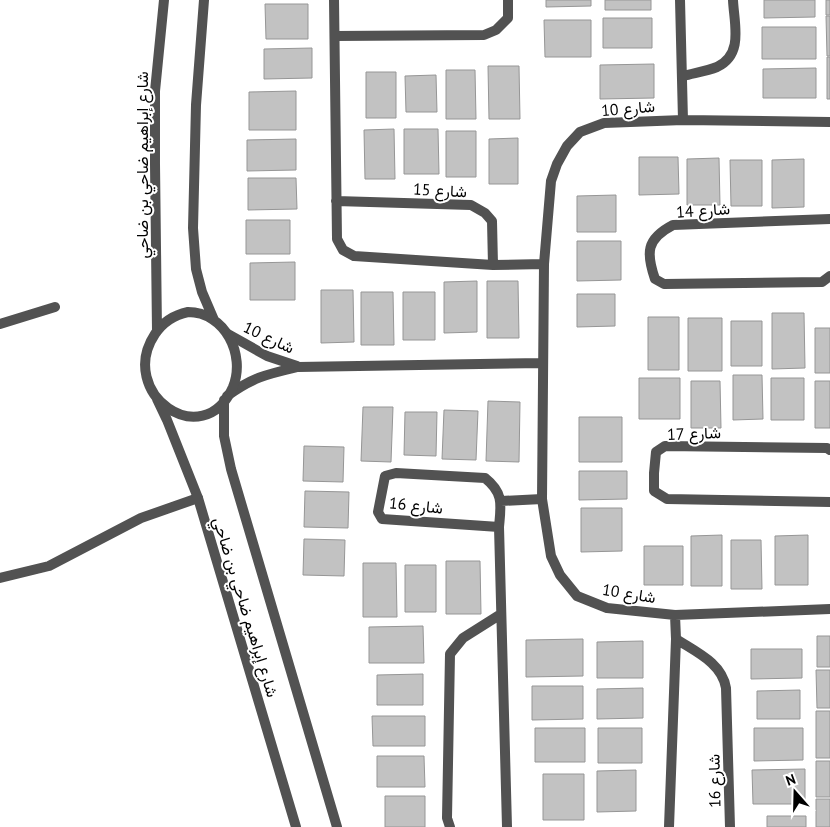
<svg xmlns="http://www.w3.org/2000/svg" width="830" height="827" font-family="'PT Sans',Vazirmatn,sans-serif">
  <style>
    .building { fill: #c2c2c2; stroke: #969696 }
    .lines { fill: none; stroke-linecap: round; stroke-linejoin: round }
    .service { stroke: #525252; stroke-width: 10 }
    .minor { stroke: #525252; stroke-width: 10 }
    .tertiary { stroke: #525252; stroke-width: 10 }
    .labels { text-anchor: middle; dominant-baseline: central; stroke-width: 4; stroke-linejoin: round; paint-order: stroke }
    .street-label { font-size: 16px; fill: #000; stroke: #fff }
  </style>
  <rect width="100%" height="100%" fill="#fff"/>
  <path class="building" d="M546 0H591V6L546 7Z
    M605 0H651V10H605Z
    M764 0H815V17L764 18Z
    M826 0H830V15H826Z
    M265 4H308V39H266Z
    M826 16H830V56H827Z
    M603 18H652V48H603Z
    M544 20H591V57H545Z
    M762 27H816V59H762Z
    M312 48V78L264 79V49Z
    M827 57H830V99H827Z
    M654 64V98L600 99V65Z
    M488 66H519L520 119H489Z
    M816 68V98H763V69Z
    M446 70H475L476 119H446Z
    M366 72H396V118H366Z
    M436 75 437 112H406L405 76Z
    M296 91V130H249V92Z
    M394 129 395 179H365L364 130Z
    M404 129H438L439 174H404Z
    M446 131H476V177H446Z
    M518 138V184H489V139Z
    M296 139V170L247 171V140Z
    M639 157H678L679 194 639 195Z
    M719 158 720 205H687V159Z
    M804 159V207L772 208V160Z
    M730 160H762V206H731Z
    M248 178H296L297 209 248 210Z
    M616 195V232H577V196Z
    M246 220H290V254H246Z
    M577 241H621V280L577 281Z
    M295 262V300H250V263Z
    M477 281V332L444 333V282Z
    M487 281H518L519 338H487Z
    M321 290H353L354 342 321 343Z
    M361 292H393L394 345H361Z
    M403 292H435V340H403Z
    M577 294H615V326L577 327Z
    M772 313H804L805 368 772 369Z
    M648 317H679V370H648Z
    M688 318H722V371H688Z
    M731 321H762V366H731Z
    M815 328H830V373H815Z
    M733 375H762L763 419 733 420Z
    M639 378H680V419H639Z
    M771 378H804V420H771Z
    M691 381H720L721 428H691Z
    M815 381H830V428H815Z
    M488 401 520 402 519 462 486 461Z
    M363 407H393L391 462 361 461Z
    M444 410 478 411 476 460 442 459Z
    M405 412H437L436 456 404 455Z
    M579 417H622V462H579Z
    M304 446 344 447 343 482 303 481Z
    M579 471H627V499L579 500Z
    M305 491 349 492 348 528 304 527Z
    M581 508H622V551L581 552Z
    M722 535V586H691V536Z
    M808 535V585H775V536Z
    M304 539 345 540 344 576 303 575Z
    M731 540H761L762 589H731Z
    M644 546H683V585H644Z
    M446 561H480L481 614H446Z
    M363 563H396L397 617H363Z
    M405 565H436V612H405Z
    M423 626 424 663H369V627Z
    M817 636H830V667H817Z
    M583 639V676L526 677V640Z
    M643 641V678H597V642Z
    M751 649H802V678L751 679Z
    M816 670H830V708H817Z
    M423 674V705H377V675Z
    M532 686H583V719L532 720Z
    M643 688V718L597 719V689Z
    M800 690V719H757V691Z
    M816 711H830V758H816Z
    M372 716H425V746H373Z
    M535 728H585V762H535Z
    M598 728H642V763H598Z
    M754 728H803V760L754 761Z
    M377 756H424L425 787H377Z
    M816 761H830V797H816Z
    M805 769V804H753L752 770Z
    M636 770V811L597 812V771Z
    M543 774H584V820H543Z
    M385 796H425V827H385Z
    M816 799H830V827H816Z
    M767 816H806V827H767Z"/>
  <g class="lines">
    <path class="service" d="M0 324 55 307
      M0 578 49 566 141 518 198 498"/>
    <path class="minor" d="M334 0 337 239 343 250 354 256 493 265 544 264
      M680 0 683 120
      M335 36 484 35 496 30 508 18V0
      M683 76C694 73 707 71 717 67 744 54 734 24 733 0
      M830 122 683 120 604 123 580 132 567 146 557 164 551 181 544 264 542 499 551 556 560 575 577 596 607 608 675 615 830 609
      M336 201 471 205 485 213 492 221 493 265
      M830 219 673 225C646 239 646 253 655 279L664 284 822 282 830 276
      M228 334 267 356 297 366
      M227 396C253 377 268 374 298 367L543 363
      M830 450 827 448 665 446 656 452 654 473V491L667 499 830 502
      M501 501 542 499
      M499 527 382 519 378 512 385 476 396 473 485 478C504 493 501 505 499 527L507 827
      M676 639C696 652 722 663 726 688L730 827
      M450 827 447 818 450 654 463 638 501 614
      M669 827 676 639 675 615"/>
    <path class="tertiary" d="M204 0 196 105 193 228 196 269 202 292 214 320
      M188 312C225 312 246 355 233 387 203 455 116 393 155 334 163 322 174 315 188 312Z
      M157 331 155 164V91L164 0
      M157 399 167 420 198 498 296 827
      M224 400V436L231 469 337 827"/>
  </g>
  <g class="labels">
    <g class="street-label">
      <text transform="translate(628 108) rotate(-5)">شارع 10</text>
      <text transform="translate(142 165) rotate(-90)">شارع إبراهيم ضاحي بن ضاحي</text>
      <text transform="translate(440 190) rotate(3)">شارع 15</text>
      <text transform="translate(703 210) rotate(-4)">شارع 14</text>
      <text transform="translate(269 337) rotate(25)">شارع 10</text>
      <text transform="translate(694 433) rotate(-2)">شارع 17</text>
      <text transform="translate(416 505) rotate(6)">شارع 16</text>
      <text transform="translate(629 593) rotate(9)">شارع 10</text>
      <text transform="translate(246 607) rotate(73)">شارع إبراهيم ضاحي بن ضاحي</text>
      <text transform="translate(714 781) rotate(-91)">شارع 16</text>
    </g>
  </g>
  <g transform="translate(795 792) rotate(340)" stroke="#ffffff" stroke-width="4" paint-order="stroke">
  <path d="M0-4L9 19L0 12L-9 19Z" fill="#000000"/>
  <text y="-8" font-size="14" font-weight="bold" text-anchor="middle" fill="#000000">N</text>
  </g>
</svg>
